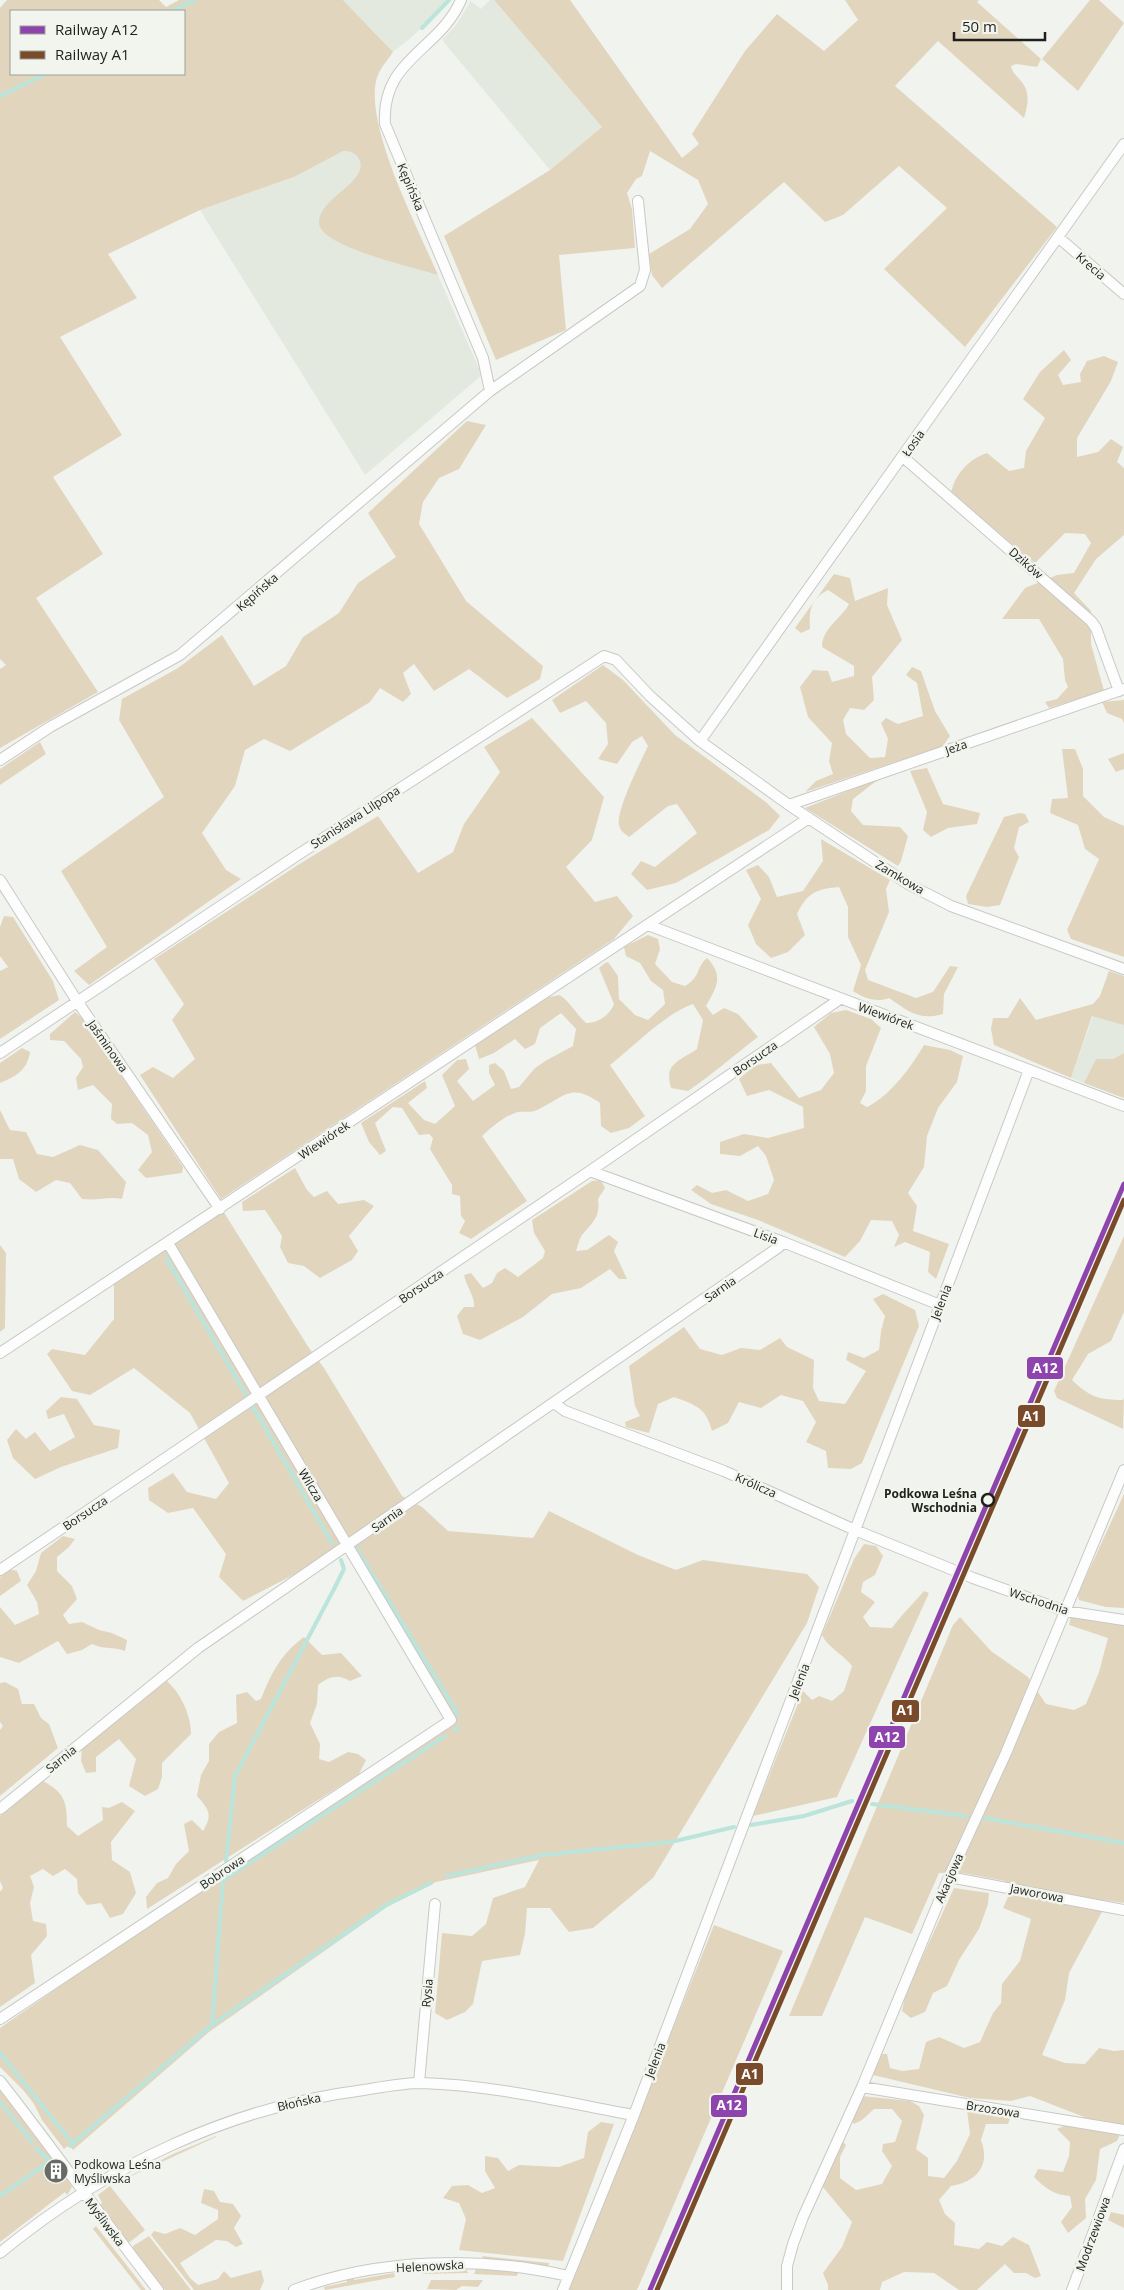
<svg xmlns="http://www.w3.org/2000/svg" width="1124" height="2290" font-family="'Open Sans',sans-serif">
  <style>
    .built { fill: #e4e9df }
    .green { fill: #e2d5be; fill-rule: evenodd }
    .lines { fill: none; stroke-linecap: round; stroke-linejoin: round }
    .stream { stroke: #bbe4db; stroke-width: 4 }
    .minor-casing { stroke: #c7c9c5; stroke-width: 12 }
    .minor { stroke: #fdfdfd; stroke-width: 10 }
    .rail-1-casing { stroke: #f1f5ed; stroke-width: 9 }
    .rail-2-casing { stroke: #f1f5ed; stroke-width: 9 }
    .rail-1 { stroke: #8e44ad; stroke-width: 5 }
    .rail-2 { stroke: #7a4b2a; stroke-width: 5 }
    .stop-dot { fill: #f1f5ed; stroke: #1f201d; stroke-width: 2.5 }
    .labels { text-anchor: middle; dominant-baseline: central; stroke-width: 5; stroke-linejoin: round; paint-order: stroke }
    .street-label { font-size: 12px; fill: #1f201d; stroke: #f1f5ed }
    .stop-label { font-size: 12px; font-weight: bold; fill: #1f201d; stroke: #f1f5ed; text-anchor: end }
    .poi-label { font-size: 12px; fill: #1f201d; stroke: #f1f5ed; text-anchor: start }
    .line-badge { stroke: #f1f5ed; stroke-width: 2 }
    .badge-label { font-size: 14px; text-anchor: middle; font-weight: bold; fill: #fff }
  </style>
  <rect width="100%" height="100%" fill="#f1f3ef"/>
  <path class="built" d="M343 0H449L413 36 393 52Z
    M490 0H494L602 127 550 170 442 40 456 25 471 1 481 9Z
    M359 97 482 375 365 475 200 210 294 177Z
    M1109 971 1124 976V1098L1071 1078Z"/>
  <path class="green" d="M7 0H159L166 7 179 0H343L393 52C388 60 381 67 378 75 360 118 420 233 438 275 417 268 320 247 319 223 317 199 371 181 359 159 355 152 350 151 343 151L294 177 200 210 108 254 137 298 60 337 122 435 53 477 103 554 36 598 98 692 0 748V669L6 665 0 659V8ZM11 11H184V74H11Z
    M494 0H570L682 158 699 144 692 134 745 51 777 14 824 51 858 20 845 0H979L977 2 1041 59 1037 67 1016 64 1011 66C1012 72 1016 75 1020 80 1031 92 1028 104 1024 118L938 41 895 86 1057 227 965 347 884 269 947 208 899 166 843 215 825 222 784 182 662 288 652 275 649 254 690 229 708 204 698 180 650 151 642 176 636 179 627 193 632 209 635 248 559 255 566 330 496 360 444 236 550 170 602 127Z
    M1090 0H1099L1124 23 1078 91 1042 59Z
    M1064 350 1071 360 1058 375 1063 385 1081 382 1080 374 1087 361 1104 356 1118 362 1111 381 1077 438V457L1098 452 1111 439 1123 447 1117 462 1124 468V535L1096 559 1074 593 1091 611V644L1104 691 1049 708 1045 702 1057 699 1068 687 1065 680 1063 659 1039 619H1002L1025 588 1057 575 1074 573 1091 543 1085 534 1065 533 1035 563 951 493C955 474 969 459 987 453L1009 471 1024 468 1026 451 1045 418 1023 399 1040 372Z
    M467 421 486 425 459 469 439 478 423 502 419 524 466 601 543 666 540 679 507 698 469 669 434 691 414 664 403 673 411 694 403 702 380 688 370 702 290 751 264 739 245 750 235 786 202 833 226 870 241 879 89 985 74 971 107 947 61 871 164 797 119 720 122 699 178 668 222 635 254 686 286 666 303 637 339 613 358 583 396 557 368 513Z
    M834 574 850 578 855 601 888 588 887 605 902 640 872 677 874 700 864 710 850 708 843 720 846 734 870 758 885 757 888 739 881 723 886 718 898 724 923 716 917 683 906 675 912 667 921 671 935 711 950 736 943 746 805 792 816 781 833 774 829 761 832 743 808 717 800 687 813 670 828 671 832 682 854 676V666L822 647C822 628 841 619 849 604L828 590C810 599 809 612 810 629L801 633 795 628Z
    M603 665 623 680 675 735 767 803 780 816 769 830 676 883 647 890 631 874 641 861 655 867 697 833 677 804 668 806 629 837C624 833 620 831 619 825 616 810 641 761 648 746L642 736 632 742 617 764 598 759 608 744 606 723 586 701 560 713 552 700Z
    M1124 700V723L1122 719 1107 713 1102 702Z
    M532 718 604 797 592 840 566 867 595 902 617 896 633 916 614 939 221 1199 140 1075 153 1067 173 1078 195 1059 172 1020 184 1004 154 959 301 863 378 816 418 873 453 852 464 824 500 772 484 747Z
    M40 742 46 754 0 785V769Z
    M1062 749H1075L1083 769V796L1104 817 1124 826V957L1071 939 1067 930 1099 859 1085 849 1078 825 1050 813 1052 799 1068 798Z
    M1124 753V769L1116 772 1108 759Z
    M927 768 943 804 980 813 977 824 948 828 931 837 923 830 927 812 910 771Z
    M886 776 875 782 853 799 851 811 863 825 900 827 908 836 901 861 898 866 805 808Z
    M1019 813 1025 814 1029 822 1019 827 1014 848 1019 857 1000 905 987 907 968 904 966 896 1004 817Z
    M821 839 890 880 886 889 889 912 865 970 868 980 916 998 933 992 950 966 958 967 944 994 943 1014C919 1021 908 1011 889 998 877 1003 863 998 853 991L861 965 848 937V907L839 887C816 889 807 893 797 914L805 935 788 952 771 958 756 944 748 925 761 899 746 870 758 865 769 877 777 897 803 891 823 861Z
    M4 916 13 917 53 981 59 1000 0 1039V971L8 967 0 956V927Z
    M648 935 658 939 660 949 655 964 672 982 685 986C702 976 695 968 707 958 724 976 717 987 706 1006L713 1015 724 1008 738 1014 758 1037C734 1055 713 1074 688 1091L671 1088C664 1063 678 1062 697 1049L703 1020 693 1004C666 1013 633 1047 610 1065L645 1116 629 1128 611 1133 601 1126 600 1103C570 1082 565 1097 537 1110 531 1113 524 1111 518 1112 504 1116 492 1127 482 1136L527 1201 471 1239 459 1233 465 1221 461 1216 460 1196 452 1194V1185L430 1149 433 1138 429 1134 419 1135 402 1108 393 1107 375 1123 386 1151 380 1155 369 1142 361 1123 425 1081 427 1088 408 1103 424 1120 435 1124 455 1106 442 1075 457 1060 466 1059 469 1069 457 1081 473 1101 495 1085 489 1073V1065L495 1063 504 1071 511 1089 519 1087 535 1068 547 1060 573 1046 576 1029 561 1013 540 1028 535 1044 525 1049 515 1039 494 1053 479 1059 475 1045 549 997 559 995C568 999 577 1015 586 1023 598 1023 610 1015 614 1004L599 968 605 963 608 962 618 976 619 999 635 1015 648 1020 665 1004 663 990 651 981 640 963 626 956 624 947Z
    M1109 971 1124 976V1025L1092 1016 1071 1078 994 1045 991 1029 993 1018H1008L1020 998 1036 1020 1093 1004 1100 996Z
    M846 1010 871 1019 881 1028 866 1066V1091L860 1103 867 1107C890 1096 911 1067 924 1045L950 1050 963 1056 957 1082 938 1108 927 1136 924 1167 908 1193 917 1206 913 1231 949 1244 936 1279 928 1272 930 1252 905 1242 894 1247 899 1235 892 1221 871 1220 860 1241 845 1257 758 1220 711 1204 691 1190 697 1185 712 1193 726 1190 748 1201 768 1194 774 1180 766 1156 758 1146 740 1156 720 1154V1142L744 1134 768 1138 804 1128 803 1107 769 1090 747 1096 739 1079 755 1065 771 1063 799 1098 821 1090 834 1073 830 1054 814 1027 831 1013Z
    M75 1012 82 1018 183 1167 182 1173 146 1178 138 1170 152 1152 148 1135 132 1123 117 1124 111 1119 112 1104 93 1085 78 1090 76 1078 83 1067 81 1059 64 1041 50 1040V1034Z
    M22 1048 30 1052C27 1071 16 1076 0 1083V1063Z
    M1124 1053V1098L1084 1083 1096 1059H1113Z
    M0 1110 10 1130 26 1132 37 1154 53 1157 80 1145 98 1150 126 1182 122 1199C108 1196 98 1201 82 1199L70 1183 56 1180 36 1192 19 1179 13 1159H0Z
    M295 1168 307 1190 314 1197 327 1191 338 1204 364 1200 374 1206 349 1236 358 1251 352 1260 320 1278 304 1266 288 1263 280 1247 282 1236 265 1210 243 1211 242 1202Z
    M601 1180 605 1188 598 1199C601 1217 592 1223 582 1235 579 1239 578 1246 576 1251L587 1250 609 1235 618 1242 614 1251 627 1279H619L610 1269 581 1288 552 1294 523 1317 480 1340 463 1334 457 1316 464 1307H474C475 1296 466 1286 464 1275L471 1273 483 1288 492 1283 497 1273 505 1268 518 1277 543 1258 545 1251 534 1233 532 1220 592 1181Z
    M223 1211 309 1348 324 1368 402 1496 422 1507 448 1531 533 1538 549 1511 638 1555 676 1570 703 1560 807 1574 819 1587 807 1623 653 1878 593 1928 569 1932 550 1908H527L525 1934 520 1955 482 1961 473 2004 465 2012 447 2020 435 2013 442 1933 472 1936 486 1924 493 1898 525 1887 539 1860 436 1882 387 1907 209 2032 73 2150 69 2145 64 2149 42 2120 34 2104 24 2091 0 2067V2028L220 1875 450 1724 346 1540 295 1574 243 1601 219 1577 226 1554 193 1508 168 1513 149 1500 148 1488 173 1473 187 1492 216 1499 229 1483 190 1413 134 1368 90 1395 72 1391 47 1354 52 1349 85 1355 114 1319V1284Z
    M1124 1236V1312L1111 1341 1088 1354 1072 1380C1090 1397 1099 1400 1123 1400L1124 1398 1123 1429 1057 1398 1054 1391Z
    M0 1245 6 1253 5 1328 0 1332Z
    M883 1294 915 1310 919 1326 862 1463 851 1469 828 1468 826 1451 806 1442 816 1422 803 1401 781 1395 761 1408 739 1402 728 1423 712 1431C706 1407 695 1405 674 1397L658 1404 649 1433 626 1427 625 1422 640 1416 635 1406 629 1366 684 1327 700 1349 722 1355 741 1348 760 1350 780 1338 787 1347 814 1360 813 1388 819 1401 845 1404 866 1371 846 1360 848 1352 864 1358 879 1350 881 1331 885 1316 873 1299Z
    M61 1397 77 1399 94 1425 120 1430 118 1448 61 1467 35 1479 13 1458 7 1440 16 1429 26 1439 35 1432 50 1451 75 1437 64 1414 48 1419 46 1411Z
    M1124 1485V1608L1106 1607 1079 1600 1078 1594 1124 1494Z
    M63 1536 75 1539 69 1547 57 1557V1571L72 1586 77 1599 63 1615 69 1624 82 1622 99 1630 112 1633 127 1640 125 1651C113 1646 104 1650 92 1644L82 1650 67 1654 58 1641 19 1663 0 1657V1607L15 1625 39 1614 37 1602 27 1585 36 1571 41 1553Z
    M864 1544 876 1546 883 1556 875 1575 863 1582 861 1592 875 1602 863 1617 870 1627 892 1628C902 1614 913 1604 924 1591L929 1593 837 1797 753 1816 803 1691 812 1700 819 1696 832 1701 844 1691 852 1666C842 1653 828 1648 822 1635L854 1559Z
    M9 1569 17 1571 21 1581 0 1596V1577Z
    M1071 1615 1124 1625V1903L1103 1900 1102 1912 1069 1973 1065 2000 1042 2055 1065 2063 1085 2064 1099 2048 1114 2051 1124 2050V2125L1117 2141 1100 2149 1096 2180 1085 2199 1086 2218 1068 2233 1061 2222 1072 2207 1070 2196C1054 2195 1045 2188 1034 2177L1038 2169 1063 2172 1069 2156 1070 2142 1057 2129 1084 2117 1030 2096 1011 2101 970 2098 873 2075 882 2054H887L890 2068 902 2071 919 2069 926 2042 939 2037 964 2048 980 2042 993 2013 1001 2003 1002 1984 1020 1961 1031 1919 1003 1908 1008 1897 1005 1881 963 1873H939L912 1934 865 1917 822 2016H789L953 1625 960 1617 991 1651 1028 1677 1046 1704 1074 1710 1086 1704 1099 1672 1108 1638 1069 1625Z
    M304 1637 322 1655 341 1653 362 1676 350 1681C337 1674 330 1676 318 1685L317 1704 310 1723 320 1744 319 1759 329 1762 348 1752 358 1754 366 1760 359 1774 147 1909 146 1897 157 1883 168 1878 176 1864 189 1851 184 1824 192 1820 203 1831C213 1814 209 1810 197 1796L201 1775 209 1761V1744L219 1732 237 1723 236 1695 247 1692 256 1701 261 1699C272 1672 280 1655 304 1637Z
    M167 1681C181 1694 191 1715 191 1734L162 1763V1777L158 1789 145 1796 129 1786 136 1759 119 1739 96 1757V1772L86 1773 81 1761 82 1748Z
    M5 1682 18 1689 22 1704H34L41 1718 49 1724 58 1748 0 1796V1730L3 1726 0 1722V1683Z
    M41 1780C65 1792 67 1802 67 1826L78 1836 103 1820 102 1807 109 1808 122 1802 135 1811 111 1842 112 1860 130 1872 136 1893 123 1914 110 1918 101 1903 87 1905 78 1893 77 1879 65 1869 53 1876 43 1869 30 1876 34 1887 30 1903 33 1921 46 1924 47 1936 31 1955 35 1983 0 2007V1892L3 1888 0 1881V1816Z
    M954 1888 989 1893 988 1904 979 1929 959 1960 947 1986 933 1993 925 2012 911 2018 902 2011 906 1993Z
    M714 1925 783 1951 637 2290H569Z
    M0 2090 57 2163 50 2169 55 2176 63 2170 72 2187 67 2195 65 2192 0 2242Z
    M862 2096 910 2101 919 2106 924 2115 916 2149 928 2158V2176L944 2178 957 2161 970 2134 967 2110 1011 2116 1008 2124H986L981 2140C991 2166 976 2182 951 2186L939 2200 945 2214 955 2223 954 2245 979 2249 987 2242 1002 2246 1013 2237 1029 2245 1041 2276 1035 2278 1026 2273H1014L1005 2264 977 2290H959L934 2273 904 2272 882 2282 880 2290H828V2285L823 2273 842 2247 852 2222 822 2186 843 2142 846 2145 840 2157V2178L856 2190 882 2184 892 2166 882 2151 883 2144 895 2142 902 2121 892 2109H874L862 2120 854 2124 850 2117Z
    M601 2122 614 2124 563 2261 459 2250 466 2219 459 2203 443 2198 452 2186 468 2185 482 2193 495 2188 485 2171V2156L498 2158 508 2171 519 2165 559 2167 584 2158 588 2132Z
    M216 2136V2137L116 2183 173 2154Z
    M110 2186 145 2230 130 2242H127L99 2205 102 2203 98 2195Z
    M204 2189 214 2191 220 2202 233 2204 241 2216 234 2228 243 2244 236 2247 227 2241 216 2240 180 2263 190 2278 198 2285 218 2279 224 2271 231 2278 261 2270 264 2281 260 2290H194L151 2235 154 2231 165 2234 180 2228 195 2235 218 2219V2210L201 2203Z
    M1111 2212 1124 2215V2228L1108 2220Z
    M96 2226 146 2290H141L93 2229Z
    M149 2236 191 2290H165L133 2249V2246Z
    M482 2256 549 2263 548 2267 484 2260Z
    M450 2269H466L468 2273 422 2274 424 2270Z
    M476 2269 518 2272 517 2276 474 2274Z
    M394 2273 395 2277 325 2290 324 2287 347 2282 346 2276 353 2275 354 2280Z
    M431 2280H483L478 2287 462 2286 456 2290 427 2289Z"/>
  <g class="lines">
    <path class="stream" d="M172 11 195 0
      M422 28 449 0
      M0 96 45 74
      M166 1258 246 1395
      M253 1407 332 1543
      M357 1549 458 1714
      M455 1730 457 1728
      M872 1804 966 1816
      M984 1818 1124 1843
      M751 1825 804 1816 852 1801
      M226 1861 235 1776 334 1589 344 1569 341 1560
      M447 1876 542 1855 671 1842 734 1827
      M212 2025 223 1880 445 1736
      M0 2053 73 2144
      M0 2102 32 2142
      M70 2146 212 2025 386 1905 431 1883
      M36 2148 50 2162
      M0 2196 52 2160"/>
    <defs>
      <path id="minor" d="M1058 237 1124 294
        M490 391 640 286 645 270 638 201
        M903 457 1091 621 1096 628 1119 691
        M700 741 1124 144
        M0 760 50 727 180 655 490 391 483 358 385 124C381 59 439 51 461 0
        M789 805 1124 689
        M0 880 77 1001 220 1209
        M648 925 1124 1106
        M0 1053 296 856 604 656 616 660 650 696 700 741 789 805 908 884 951 906 1124 969
        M590 1171 783 1242 940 1305
        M0 1353 809 818
        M554 1403 565 1411 724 1471 855 1530 973 1578 1065 1611 1124 1620
        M0 1570 590 1171 840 999
        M0 1809 198 1648 779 1247 783 1242
        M949 1877 1124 1910
        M0 2019 451 1720 168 1243
        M0 2081C54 2150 104 2221 158 2290
        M419 2083 435 1904
        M862 2087 1124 2130
        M0 2253C104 2167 229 2107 364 2090 382 2087 402 2083 421 2083 493 2085 563 2102 634 2115
        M294 2290C378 2258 482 2256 568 2276
        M563 2290 634 2115 1029 1070
        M787 2290V2266L793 2244 803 2217 862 2087 949 1877 1006 1753 1124 1470
        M1072 2290 1124 2149"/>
    </defs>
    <use href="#minor" class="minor-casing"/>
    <use href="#minor" class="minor"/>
    <defs>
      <path id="rail-1" d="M650 2290 1124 1184"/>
      <path id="rail-2" d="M657 2290 1124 1200"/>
    </defs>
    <use href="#rail-1" class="rail-1-casing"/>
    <use href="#rail-2" class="rail-2-casing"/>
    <use href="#rail-1" class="rail-1"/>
    <use href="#rail-2" class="rail-2"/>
  </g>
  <defs>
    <symbol id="building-disc" viewBox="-11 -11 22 22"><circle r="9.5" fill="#686a66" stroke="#f1f5ed"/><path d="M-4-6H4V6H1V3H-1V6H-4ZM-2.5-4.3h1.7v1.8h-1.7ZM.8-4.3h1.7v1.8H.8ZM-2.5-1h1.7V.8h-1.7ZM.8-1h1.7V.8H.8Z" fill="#fff"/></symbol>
  </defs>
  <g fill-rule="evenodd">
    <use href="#building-disc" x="42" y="2157" width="28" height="28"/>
  </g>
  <circle class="stop-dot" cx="988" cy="1500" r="6"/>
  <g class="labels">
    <g class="street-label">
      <text transform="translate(411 187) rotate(67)">Kępińska</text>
      <text transform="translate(1091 266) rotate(41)">Krecia</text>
      <text transform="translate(913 443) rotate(-55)">Łosia</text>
      <text transform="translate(1026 563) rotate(41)">Dzików</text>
      <text transform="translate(257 592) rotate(-41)">Kępińska</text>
      <text transform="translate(956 747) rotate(-19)">Jeża</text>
      <text transform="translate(355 817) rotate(-33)">Stanisława Lilpopa</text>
      <text transform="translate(900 877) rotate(31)">Zamkowa</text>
      <text transform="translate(886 1016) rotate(20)">Wiewiórek</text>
      <text transform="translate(108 1046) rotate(55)">Jaśminowa</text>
      <text transform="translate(755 1058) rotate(-35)">Borsucza</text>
      <text transform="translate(324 1140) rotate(-34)">Wiewiórek</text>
      <text transform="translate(766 1236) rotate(20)">Lisia</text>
      <text transform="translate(421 1286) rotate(-34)">Borsucza</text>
      <text transform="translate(720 1289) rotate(-35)">Sarnia</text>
      <text transform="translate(941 1302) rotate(-69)">Jelenia</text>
      <text transform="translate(311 1485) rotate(59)">Wilcza</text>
      <text transform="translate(756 1485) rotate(24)">Królicza</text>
      <text transform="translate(85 1513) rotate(-34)">Borsucza</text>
      <text transform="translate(387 1519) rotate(-35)">Sarnia</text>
      <text transform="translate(1039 1601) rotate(18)">Wschodnia</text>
      <text transform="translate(799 1681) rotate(-69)">Jelenia</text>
      <text transform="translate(61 1759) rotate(-39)">Sarnia</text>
      <text transform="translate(222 1872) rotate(-34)">Bobrowa</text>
      <text transform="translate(949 1878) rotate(-66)">Akacjowa</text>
      <text transform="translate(1037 1893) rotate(11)">Jaworowa</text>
      <text transform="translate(427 1993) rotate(-85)">Rysia</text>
      <text transform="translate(655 2060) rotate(-69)">Jelenia</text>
      <text transform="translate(299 2102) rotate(-13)">Błońska</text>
      <text transform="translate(993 2109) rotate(9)">Brzozowa</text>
      <text transform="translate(105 2222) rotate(53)">Myśliwska</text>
      <text transform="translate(1093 2234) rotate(-70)">Modrzewiowa</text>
      <text transform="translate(430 2266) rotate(-3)">Helenowska</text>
    </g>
    <g class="stop-label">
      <text x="977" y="1493">Podkowa Leśna<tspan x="977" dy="14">Wschodnia</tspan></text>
    </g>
    <g class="poi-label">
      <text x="74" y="2164">Podkowa Leśna<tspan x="74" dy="14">Myśliwska</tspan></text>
    </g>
  </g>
  <g class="line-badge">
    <rect x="1026" y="1356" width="38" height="24" rx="5" fill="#8e44ad"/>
    <rect x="1017" y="1404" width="29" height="24" rx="5" fill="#7a4b2a"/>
    <rect x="891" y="1699" width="29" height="24" rx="5" fill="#7a4b2a"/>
    <rect x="868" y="1725" width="38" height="24" rx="5" fill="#8e44ad"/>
    <rect x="735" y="2062" width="29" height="24" rx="5" fill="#7a4b2a"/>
    <rect x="710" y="2094" width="38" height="24" rx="5" fill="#8e44ad"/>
  </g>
  <g class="badge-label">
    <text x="1045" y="1373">A12</text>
    <text x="1031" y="1421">A1</text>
    <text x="905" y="1715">A1</text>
    <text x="887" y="1742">A12</text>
    <text x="750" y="2079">A1</text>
    <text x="729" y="2110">A12</text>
  </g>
  <rect x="10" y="10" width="175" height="65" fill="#f1f5ed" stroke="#9da09a"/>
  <rect x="20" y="26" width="25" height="8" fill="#8e44ad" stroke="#9da09a"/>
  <text x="55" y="35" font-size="15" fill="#1f201d">Railway A12</text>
  <rect x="20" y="51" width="25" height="8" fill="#7a4b2a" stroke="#9da09a"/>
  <text x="55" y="60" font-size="15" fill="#1f201d">Railway A1</text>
  <path d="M954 32v8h91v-8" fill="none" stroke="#1f201d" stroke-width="2.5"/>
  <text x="962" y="32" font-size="15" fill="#1f201d" stroke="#f1f5ed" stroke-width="4" paint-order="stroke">50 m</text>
</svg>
